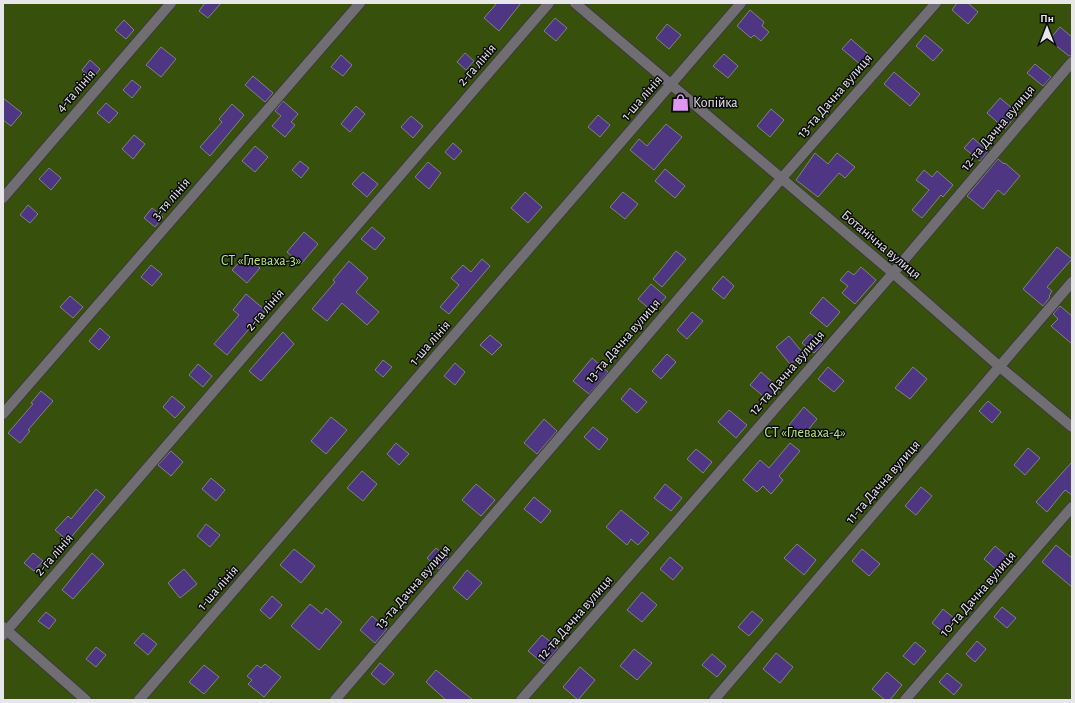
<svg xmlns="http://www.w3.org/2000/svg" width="1075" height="703" font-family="'Alegreya Sans',sans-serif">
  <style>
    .green { fill: #37510c }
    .building { fill: #4e3683; stroke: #818086 }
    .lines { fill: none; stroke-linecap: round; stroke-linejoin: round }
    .minor-casing { stroke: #3c3a3e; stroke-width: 12 }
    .minor { stroke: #706e73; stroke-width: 10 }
    .labels { text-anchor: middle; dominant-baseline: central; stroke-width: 3; stroke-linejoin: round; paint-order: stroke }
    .street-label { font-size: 14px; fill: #e7e6e9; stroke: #0b0a0c }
    .poi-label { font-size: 14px; fill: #e7e6e9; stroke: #0b0a0c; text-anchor: start }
    .park-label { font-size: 14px; fill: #b9ec7a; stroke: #0b0a0c }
  </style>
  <rect width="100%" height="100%" fill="#222025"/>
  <path class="green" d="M3 3H1072V700H3Z"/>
  <path class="building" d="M205 3H221L208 18 199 11Z
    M497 3H521L499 31 484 18Z
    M957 3H968L978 12 968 24 952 10Z
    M750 10 764 22 762 26 769 32 761 41 754 35 751 38 737 26Z
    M555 18 567 28 556 41 544 31Z
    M124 20 134 30 126 39 115 30Z
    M667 24 681 35 669 49 656 38Z
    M1060 27 1072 37V56H1069L1049 40Z
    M925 35 943 50 933 61 916 46Z
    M851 39 868 54 860 64 842 49Z
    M161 47 176 59 161 77 146 65Z
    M465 53 474 61 466 70 457 62Z
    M724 54 738 66 728 78 713 66Z
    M341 55 352 65 343 76 331 67Z
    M90 60 100 69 92 79 82 70Z
    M1035 64 1051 77 1043 86 1027 73Z
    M894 72 920 94 910 106 884 84Z
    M253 76 273 93 265 102 245 85Z
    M132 80 141 87 132 98 123 90Z
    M3 98 22 113 11 126 3 120Z
    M1000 98 1018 113 1005 129 987 113Z
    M283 101 298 114 291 122 295 125 285 137 272 126 281 116 275 111Z
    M106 103 118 113 109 123 97 113Z
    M232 104 244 115 210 156 200 147 222 122 219 119Z
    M356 106 365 114 350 132 341 124Z
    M771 109 784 120 770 137 757 126Z
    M598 115 610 125 600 137 588 127Z
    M411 116 423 126 413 138 401 127Z
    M666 124 682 137 654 170 630 150 639 139 647 146Z
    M134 135 145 144 133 159 122 149Z
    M973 138 988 151 980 161 964 148Z
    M453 143 462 151 454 160 445 152Z
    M255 146 268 157 255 172 242 161Z
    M815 153 828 164 837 153 855 167 845 178 839 173 818 197 796 180Z
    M998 159 1004 164 1005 163 1020 176 1004 195 998 190 983 209 967 196Z
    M300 161 309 168 301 178 292 170Z
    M428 162 441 173 429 189 415 177Z
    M49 168 61 178 51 190 39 179Z
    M665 169 685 186 675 198 655 181Z
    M924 170 932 177 937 171 953 185 943 197 941 195 922 218 912 210 929 190 916 180Z
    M363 172 378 184 367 197 352 184Z
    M525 192 542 207 528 223 511 208Z
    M623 192 638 204 625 219 610 207Z
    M28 205 38 214 30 223 20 215Z
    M152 208 163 217 155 227 144 218Z
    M372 227 385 238 375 250 361 239Z
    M304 232 318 244 301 264 287 252Z
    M1057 247 1072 259 1047 287 1052 291 1049 296 1050 297 1043 306 1023 289Z
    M676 251 686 259 662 287 653 279Z
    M245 256 260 268 247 283 232 270Z
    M482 259 490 266 449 314 440 307 459 285 451 278 463 265 471 272Z
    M349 261 368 278 356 292 379 312 367 325 342 303 327 321 312 309 335 282 333 280Z
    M151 265 162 274 152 286 141 277Z
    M861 267 876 280 855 304 842 293 848 286 840 280 848 271 854 275Z
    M723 276 734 286 724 299 712 289Z
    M651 284 666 297 653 312 638 299Z
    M246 294 265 310 227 355 214 344 239 315 233 310Z
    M70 296 83 307 73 318 60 307Z
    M823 297 840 312 827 327 810 313Z
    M1060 306 1072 316V344L1051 326 1058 319 1053 314Z
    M692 312 703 321 687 339 677 330Z
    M100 328 110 337 99 350 89 341Z
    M283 332 294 344 261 381 249 371Z
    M810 334 823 344 814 353 802 343Z
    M490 335 502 345 492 355 480 345Z
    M789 336 803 353 790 364 776 347Z
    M667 354 676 362 661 379 652 371Z
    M592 358 608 372 589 394 573 381Z
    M383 360 392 367 383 377 375 370Z
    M455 363 465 372 455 385 444 376Z
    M198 364 212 376 203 387 189 375Z
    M828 367 844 381 834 392 818 379Z
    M913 367 927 379 910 399 895 388Z
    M761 372 779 388 768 400 750 385Z
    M630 388 647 402 637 413 621 399Z
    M41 391 53 401 28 430 30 431 20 443 8 433 33 404 31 403Z
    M172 396 185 407 175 418 163 407Z
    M988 401 1001 412 992 423 979 411Z
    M804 407 817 419 802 437 789 425Z
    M729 410 747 425 736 438 718 422Z
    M331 417 347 430 326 454 311 441Z
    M544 419 557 431 537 454 524 443Z
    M593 427 608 439 599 450 584 437Z
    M396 443 409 454 399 465 387 454Z
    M790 443 800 451 779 476 783 480 771 494 763 486 757 492 743 480 760 460 769 468Z
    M1028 448 1040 458 1025 475 1014 465Z
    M696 449 712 462 703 473 687 459Z
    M171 451 183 462 171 476 158 465Z
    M1072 462V495L1065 490 1047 512 1036 502Z
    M362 471 377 484 363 501 347 488Z
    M211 478 225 490 216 501 202 489Z
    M476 484 495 500 481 516 462 500Z
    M665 484 682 498 671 511 654 498Z
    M921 487 932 496 916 515 905 506Z
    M96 489 105 497 68 541 55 530 68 516 71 519Z
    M534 497 551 511 541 523 524 509Z
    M621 510 649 533 638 545 631 539 627 545 606 527Z
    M206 524 220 535 210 547 197 536Z
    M797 544 816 560 804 575 784 558Z
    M1056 545 1072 558V587L1042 562Z
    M995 546 1009 558 998 571 984 559Z
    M436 548 448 558 439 569 427 558Z
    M294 549 315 566 301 583 280 565Z
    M862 549 880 564 869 576 852 561Z
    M33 553 43 561 34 571 24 563Z
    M92 553 104 564 73 599 62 590Z
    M670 557 683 568 673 580 660 569Z
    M184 569 197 584 180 598 168 583Z
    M467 570 482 583 467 600 453 588Z
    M642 592 657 605 642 622 627 610Z
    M272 596 282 605 270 619 260 610Z
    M310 604 322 614 326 608 342 622 319 650 291 626Z
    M1002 607 1016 618 1007 628 994 617Z
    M943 609 955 619 943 632 932 623Z
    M752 611 763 620 749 636 738 627Z
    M46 612 56 620 49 629 38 621Z
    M372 616 387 629 375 643 360 630Z
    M143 633 157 644 148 655 134 643Z
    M542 635 558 648 544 664 528 651Z
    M977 641 986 649 975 662 966 654Z
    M915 642 926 651 914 665 903 656Z
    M96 647 106 655 96 667 86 659Z
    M634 649 652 663 637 680 620 666Z
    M776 653 793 667 780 683 763 669Z
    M712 654 726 666 717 677 702 665Z
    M380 663 394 674 384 685 371 674Z
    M265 664 281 677 264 697 248 684 252 680 247 676 257 665 261 668Z
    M204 665 219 677 204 694 189 682Z
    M580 667 595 680 578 700 563 687Z
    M436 670 453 684 473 700H446L426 682Z
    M887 672 902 685 890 700H885L872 689Z
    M947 673 962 685 954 695 939 682Z"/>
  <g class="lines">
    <defs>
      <path id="minor" d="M575 3 893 273 1000 367 1072 427
        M3 198 171 3
        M3 414 360 3
        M3 627 86 700
        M3 635 549 3
        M139 700 741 3
        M335 700 781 179 936 3
        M521 700 893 273 1072 62
        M714 700 1072 282
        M905 700 1072 507"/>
    </defs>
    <use href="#minor" class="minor-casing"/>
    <use href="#minor" class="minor"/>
  </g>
  <defs>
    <symbol id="shop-bare" viewBox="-9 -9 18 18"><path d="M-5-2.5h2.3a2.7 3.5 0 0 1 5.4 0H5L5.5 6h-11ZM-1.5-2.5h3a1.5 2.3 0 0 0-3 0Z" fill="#de98f2" stroke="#0b0a0c" stroke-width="2.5" paint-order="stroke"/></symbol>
  </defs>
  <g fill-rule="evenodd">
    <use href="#shop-bare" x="668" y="90" width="25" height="25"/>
  </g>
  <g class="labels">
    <g class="street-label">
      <text transform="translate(477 65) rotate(-49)">2-га лінія</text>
      <text transform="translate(76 91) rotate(-49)">4-та лінія</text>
      <text transform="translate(835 96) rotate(-49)">13-та Дачна вулиця</text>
      <text transform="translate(642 98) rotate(-49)">1-ша лінія</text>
      <text transform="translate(998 128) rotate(-50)">12-та Дачна вулиця</text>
      <text transform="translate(171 199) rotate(-49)">3-тя лінія</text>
      <text transform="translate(881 245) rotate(40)">Ботанічна вулиця</text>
      <text transform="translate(265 310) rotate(-49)">2-га лінія</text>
      <text transform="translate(623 341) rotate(-49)">13-та Дачна вулиця</text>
      <text transform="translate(430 343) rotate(-49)">1-ша лінія</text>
      <text transform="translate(787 373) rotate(-49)">12-та Дачна вулиця</text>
      <text transform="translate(883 482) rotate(-49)">11-та Дачна вулиця</text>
      <text transform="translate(54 555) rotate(-49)">2-га лінія</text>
      <text transform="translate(413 587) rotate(-49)">13-та Дачна вулиця</text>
      <text transform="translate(218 588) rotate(-49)">1-ша лінія</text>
      <text transform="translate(978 594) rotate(-49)">10-та Дачна вулиця</text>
      <text transform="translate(575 618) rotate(-49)">12-та Дачна вулиця</text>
    </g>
    <g class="poi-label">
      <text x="693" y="103">Копійка</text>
    </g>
    <g class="park-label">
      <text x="261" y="261">СТ «Глеваха-3»</text>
      <text x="805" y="433">СТ «Глеваха-4»</text>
    </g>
  </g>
  <rect width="1075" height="703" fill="none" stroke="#e7e6e9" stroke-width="8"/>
  <g transform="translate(1047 28)" stroke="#0b0a0c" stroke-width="3" paint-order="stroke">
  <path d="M0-3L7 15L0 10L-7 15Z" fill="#e7e6e9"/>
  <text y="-6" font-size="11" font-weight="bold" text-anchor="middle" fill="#e7e6e9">Пн</text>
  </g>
</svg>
